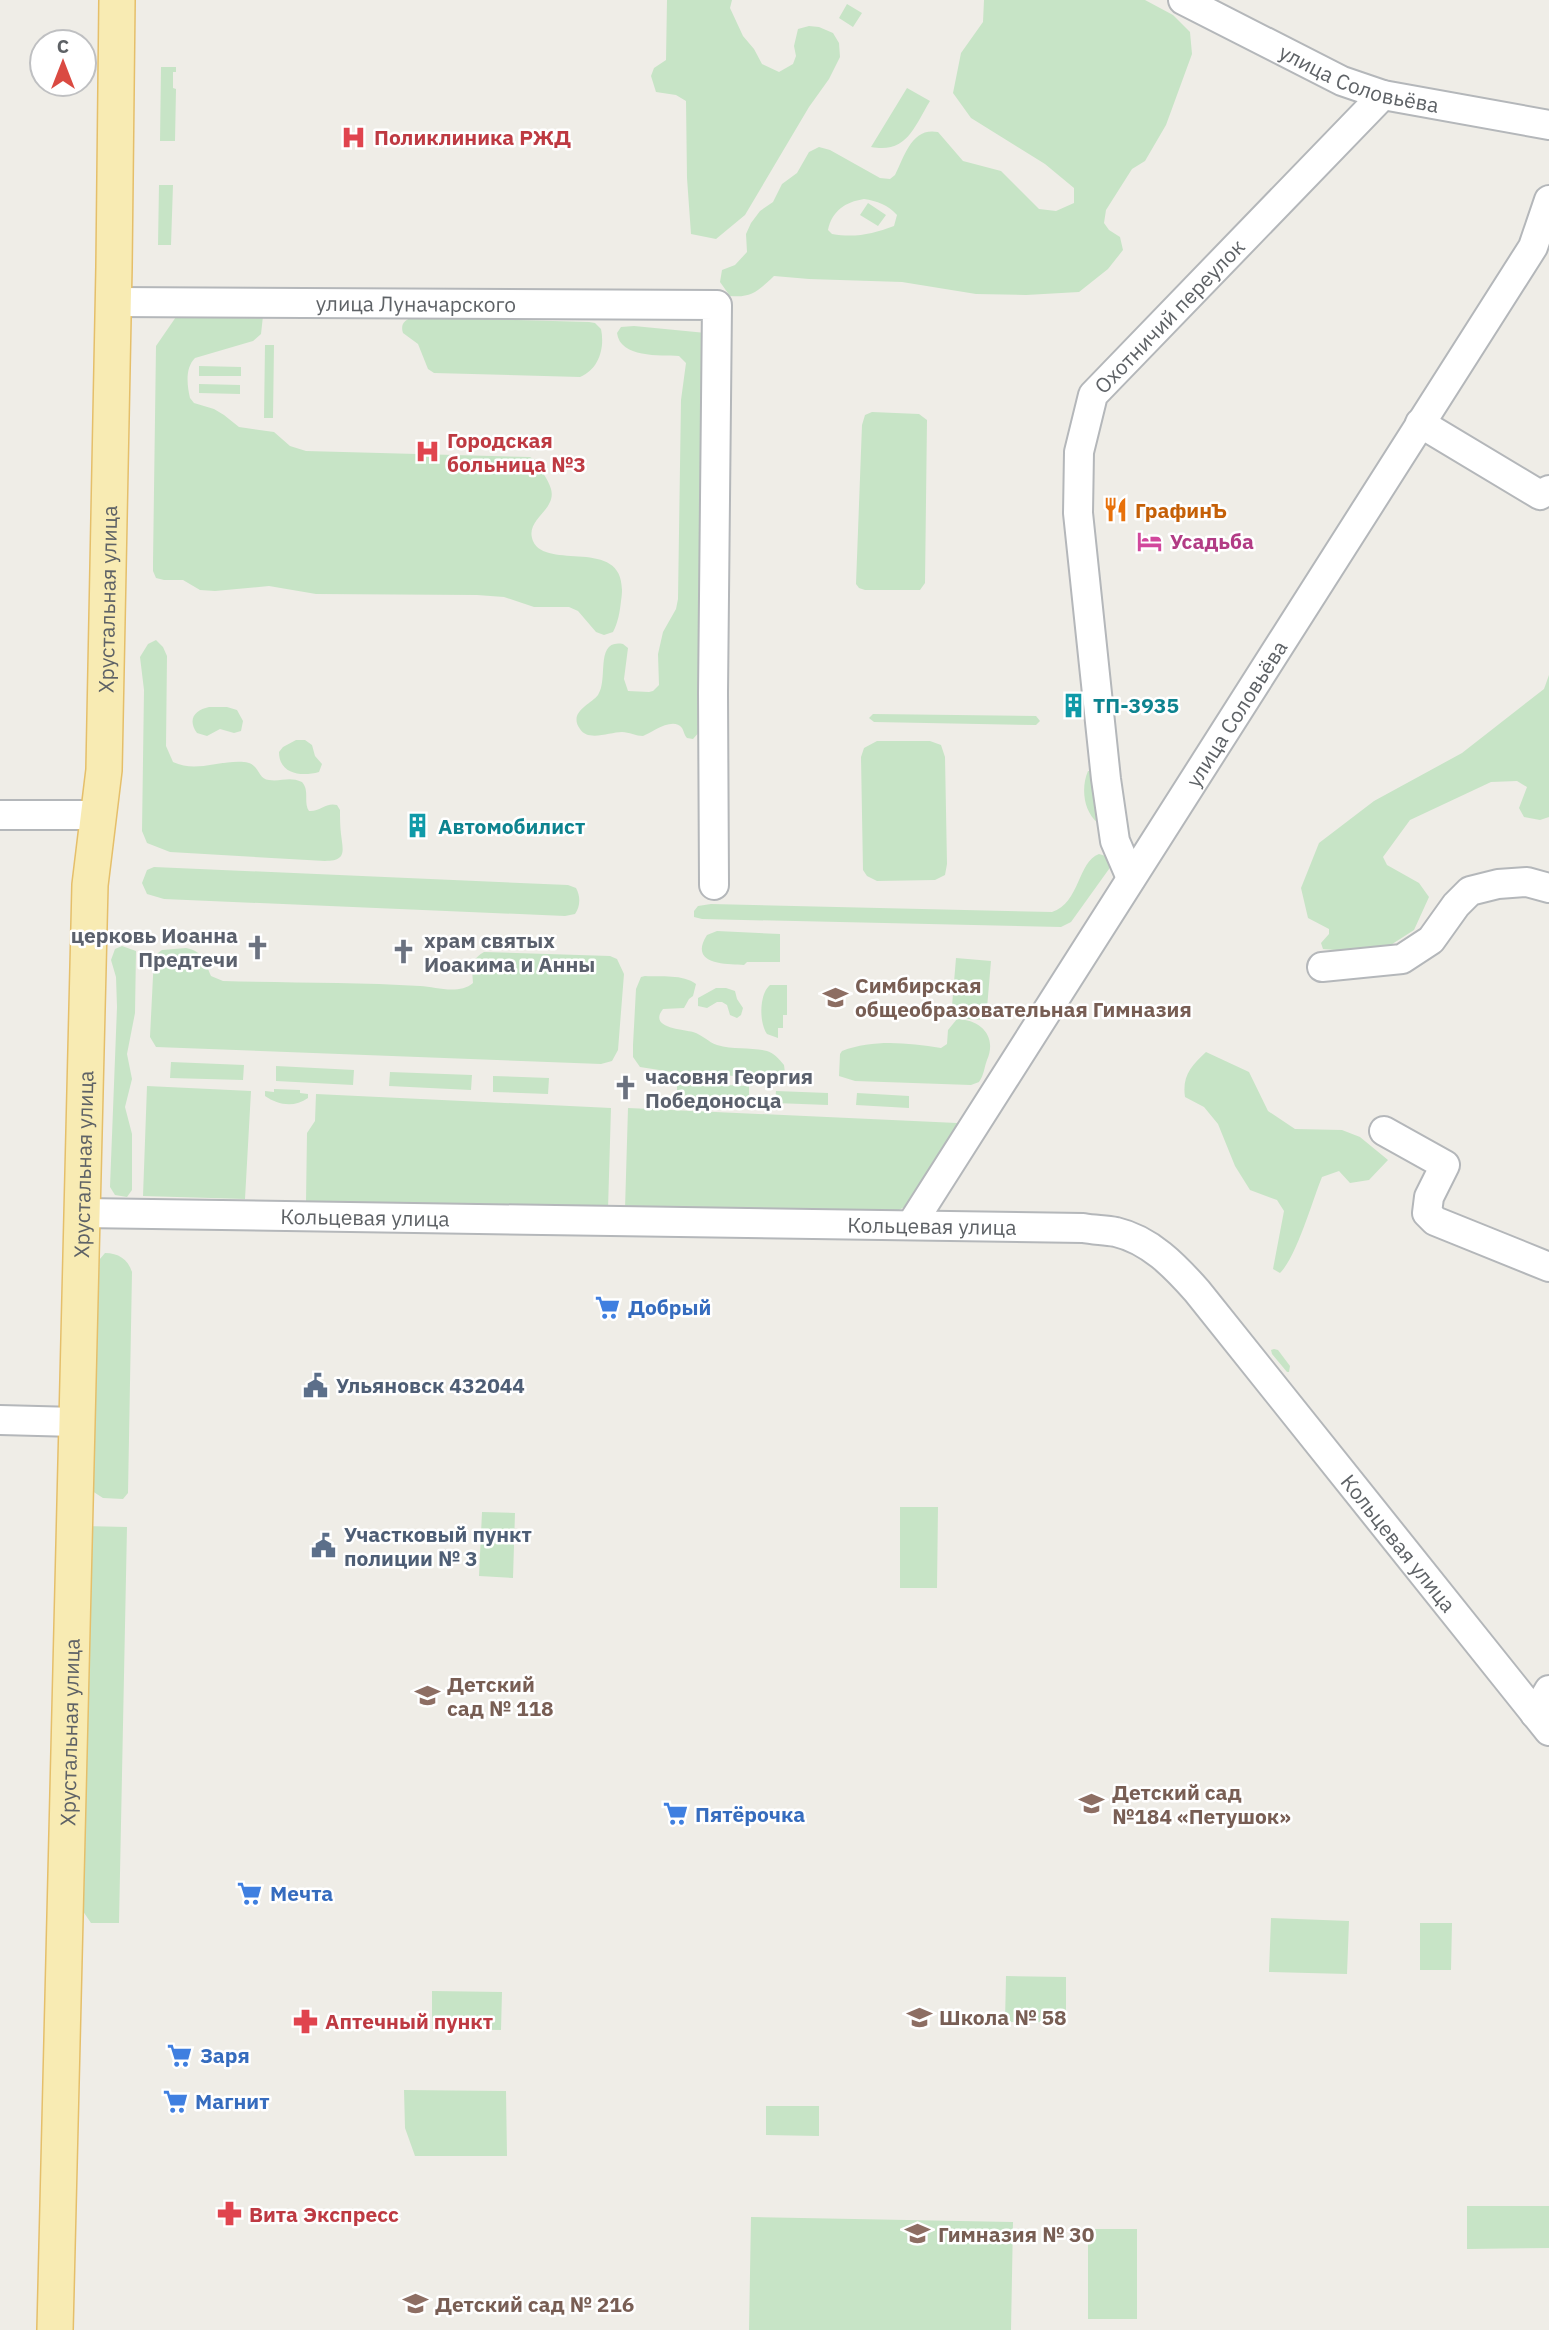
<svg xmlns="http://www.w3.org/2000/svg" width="1549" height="2330" font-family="'IBM Plex Sans',sans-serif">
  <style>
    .green { fill: #c7e4c6; fill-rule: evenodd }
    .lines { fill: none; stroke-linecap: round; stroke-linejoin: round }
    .minor-casing { stroke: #b4b7ba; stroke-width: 32 }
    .major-casing { stroke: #e5bf6a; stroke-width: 38 }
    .minor { stroke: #fff; stroke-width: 28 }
    .major { stroke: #f8ebb3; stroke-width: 35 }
    .labels { text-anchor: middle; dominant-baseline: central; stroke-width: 5; stroke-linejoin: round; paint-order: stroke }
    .street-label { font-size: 21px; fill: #5e6266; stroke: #fff }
    .health-label { font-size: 21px; font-weight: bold; fill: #be3a42; stroke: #fff; text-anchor: start }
    .food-label { font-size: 21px; font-weight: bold; fill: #c56008; stroke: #fff; text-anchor: start }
    .hotel-label { font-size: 21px; font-weight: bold; fill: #b23c85; stroke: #fff; text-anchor: start }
    .culture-label { font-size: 21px; font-weight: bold; fill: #0d838f; stroke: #fff; text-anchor: start }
    .worship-label { font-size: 21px; font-weight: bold; fill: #5b616d; stroke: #fff; text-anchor: start }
    .education-label { font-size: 21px; font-weight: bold; fill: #785e54; stroke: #fff; text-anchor: start }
    .shop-label { font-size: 21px; font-weight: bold; fill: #366cbe; stroke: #fff; text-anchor: start }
    .service-label { font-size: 21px; font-weight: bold; fill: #4e5e75; stroke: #fff; text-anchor: start }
  </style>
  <rect width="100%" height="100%" fill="#efede7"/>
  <path class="green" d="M667 0H732L730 8 743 36 754 49 762 64 779 72 793 64 796 56 794 46 798 29 809 26 819 27 833 33 839 43 840 57 829 79 809 107 745 215 716 239 691 234 687 178 686 101 676 95 656 92 651 76 654 68 666 60Z
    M984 0H1145L1173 15 1190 32 1192 54 1166 125 1145 161 1132 169 1106 210 1104 223 1109 230 1120 237 1123 250 1108 269 1079 292 1026 295 976 294 902 282 809 279 774 276C758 291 752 298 730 296L720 282 722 270 735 265 747 252 746 234 751 223 760 211 773 202 782 184 797 173 809 152 819 147 830 150 880 178 890 179 895 175C905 155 912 127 938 132L963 161 1001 171 1039 209 1056 211 1074 203V188L1045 164 971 118 953 93 961 53 983 22ZM864 199C877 201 888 205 897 215L894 226C873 234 855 238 832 234L828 230C832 211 845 202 864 199Z
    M847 4 862 13 853 27 839 18Z
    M161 67H176V72H173V88L176 89 175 141H160Z
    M907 88 930 101C914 127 907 154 871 147Z
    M159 185H173L171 245H158Z
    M868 203 886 215 878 226 860 215Z
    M178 314 263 316 261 334 253 341 195 358C185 368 187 385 190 398L194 403 214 409 224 415 239 427 274 432 290 446 306 451 530 457 535 460C540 469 548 479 551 489 557 511 524 519 533 541 547 573 632 532 621 601 620 611 618 623 613 632L604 635 596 632 578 611 569 607H534L504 597 477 595 316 594 269 586 215 591 200 590 183 580H164L156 578 153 571V563L156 346Z
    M414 317 589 322 595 323 601 329C605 348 599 369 580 377L434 373 428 369 418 344 403 333C400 324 405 319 414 317Z
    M634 326 706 333 701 730 693 739 687 738C684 735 684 731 682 728 673 716 651 733 643 736 636 736 629 732 622 732 610 732 588 742 580 729 568 712 590 705 598 695 609 679 594 639 623 644L628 648 624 679 628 691 649 692 653 691 659 685 658 654 663 632 676 609 678 599 681 400 686 363 679 356C660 355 620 358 617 333L621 327Z
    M265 345H274L273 418H264Z
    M199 366 241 367V376H199Z
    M199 384 240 385V394L199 393Z
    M872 412 919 414 927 420 925 583 920 590H865L859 588 856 584 862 425 865 415Z
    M156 640 163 647 167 656 166 746 173 762C196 773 219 760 244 762 260 763 257 779 269 780 281 782 289 776 302 782 310 791 303 802 309 811 320 812 326 802 337 805L340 810C340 818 340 826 341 834 343 851 347 861 325 861L170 852 147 843 142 831 144 690 140 657 148 644Z
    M1549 675V817L1540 820 1524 817 1519 808 1527 787 1517 781 1491 782 1410 820 1383 857 1387 865 1419 883 1429 897 1414 930 1386 948 1349 951 1323 949 1321 943 1329 934V929L1308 918 1301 888 1319 843 1374 801 1462 753 1544 689Z
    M209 707H227L237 710 243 721 241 731 234 733 220 729 207 736 197 733C187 719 195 710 209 707Z
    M873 714 1036 716 1040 721 1036 725 874 722 869 718Z
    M296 740H305L312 745 315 756 322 764 319 772C301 777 279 774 279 752L283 747Z
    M877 741H930L941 745 945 757 947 864 945 875 935 880 877 881 867 876 863 870 861 757 864 748Z
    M1088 771H1092L1098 823C1083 811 1081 787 1088 771Z
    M1099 854 1109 857 1111 862 1109 869 1071 922 1061 927 702 919 694 917V911L698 906 711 904 1052 912C1080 903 1078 861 1099 854Z
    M154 867 568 885 576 888C581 897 580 907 575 914L565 916 164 899 147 894 142 883 147 870Z
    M717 931 780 934V962H747L744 965C726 964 688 965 707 935Z
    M122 946 136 951 135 1013 127 1054 132 1079 125 1107 132 1134V1190L127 1197 115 1195 110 1187 117 1007 116 977 111 960 115 949Z
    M186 948C203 951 205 962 211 976L223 981C289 983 355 982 420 986 436 987 459 995 473 983 472 968 470 960 484 952L610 956 617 959 624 974 618 1050 612 1061 601 1064 156 1047 150 1037 154 956 162 950Z
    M956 958 991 961 986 1020 951 1018Z
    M645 976C661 977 683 974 696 984L693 996 689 999 684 1008 663 1009C648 1028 682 1029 693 1032 703 1035 708 1042 717 1045 734 1050 751 1047 767 1051 774 1053 779 1059 784 1065L785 1073 775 1076 741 1077 718 1074 691 1075 640 1067 633 1057V1045L636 989 641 977Z
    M770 985H787V1015H783V1028H778V1038L767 1034C759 1023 759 994 770 985Z
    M716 988H726L735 991 737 999 743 1008 741 1015 737 1018 730 1015 727 1005 722 1002H717L707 1008 698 1006V998Z
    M957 1019C982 1020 997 1037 987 1060 984 1068 984 1075 979 1082L971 1085 855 1081 839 1076 840 1054 842 1051C875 1039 907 1043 941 1048L947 1044 948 1030Z
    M1206 1052 1249 1072 1268 1111 1295 1129 1342 1130 1360 1137 1388 1160 1369 1180 1350 1183 1339 1171 1322 1177C1313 1199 1296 1258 1280 1273L1273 1269 1284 1211 1277 1200 1250 1190 1235 1166 1218 1124 1204 1107 1185 1097C1182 1076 1191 1066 1206 1052Z
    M171 1062 244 1065 243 1080 170 1078Z
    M276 1066 354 1070 353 1085 276 1081Z
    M390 1072 472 1075 471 1090 389 1086Z
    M493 1076 549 1078 548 1094 493 1092Z
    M677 1083 749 1086V1101L677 1099Z
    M147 1086 251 1091 245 1199 143 1196Z
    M274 1089 300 1090V1093L308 1094V1098C294 1108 278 1105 265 1096V1091L274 1092Z
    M776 1091 828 1093V1105L775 1103Z
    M857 1093 909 1096V1108L856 1105Z
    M316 1094 611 1108 608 1209 306 1202 307 1133 315 1121Z
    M628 1108 957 1123 960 1128 910 1204 897 1211 625 1209Z
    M105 1253C118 1253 128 1259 132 1272L128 1493 123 1499 103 1498 89 1489 94 1266Z
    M1274 1349 1278 1350 1290 1366 1289 1372H1287L1272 1354 1271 1350Z
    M900 1507H938L937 1588H900Z
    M482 1512 515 1513 513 1578 479 1576Z
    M84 1526 127 1527 119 1923H91L76 1901Z
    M1271 1918 1349 1921 1347 1974 1269 1972Z
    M1420 1923H1452L1451 1970H1420Z
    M1006 1976 1066 1977V2022H1005Z
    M432 1991 502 1992 501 2030 432 2029Z
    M404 2090 506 2091 507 2156H415L405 2128Z
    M766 2106H819V2136L766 2135Z
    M1467 2206H1549V2248L1467 2249Z
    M751 2217 1013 2222 1011 2330H749Z
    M1088 2229H1137V2319H1088Z"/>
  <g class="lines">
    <defs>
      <g id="minor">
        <path id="s1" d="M1183 0 1342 81 1383 95 1549 125"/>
        <path id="s2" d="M113 302 717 305 713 693 714 885"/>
        <path d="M1420 423 1540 495 1549 490"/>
        <path d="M0 815H99"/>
        <path id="s3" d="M1131 878 1115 841 1106 779 1078 513 1079 452 1093 395 1383 95"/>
        <path d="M1322 967 1402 959 1431 940 1456 905 1470 891 1498 884 1527 882 1549 888"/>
        <path d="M1384 1131 1445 1165 1429 1197 1427 1213 1435 1221 1549 1267"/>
        <path id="s4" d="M83 1213 1083 1228C1094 1230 1105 1230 1116 1232 1150 1240 1175 1266 1197 1291L1549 1731"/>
        <path id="s5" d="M911 1225 1533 247 1549 200"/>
        <path d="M0 1420 76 1422"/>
        <path d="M1535 1714 1549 1690"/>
      </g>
      <g id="major">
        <path id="s6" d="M55 2330 90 885 104 770 114 267 117 0"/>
      </g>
    </defs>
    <use href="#minor" class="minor-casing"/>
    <use href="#major" class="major-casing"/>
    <use href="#minor" class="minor"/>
    <use href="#major" class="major"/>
  </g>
  <defs>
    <symbol id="hospital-bare" viewBox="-9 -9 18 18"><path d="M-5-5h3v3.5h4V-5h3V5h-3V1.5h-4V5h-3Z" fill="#e0444e" stroke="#fff" stroke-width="2.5" paint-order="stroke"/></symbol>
    <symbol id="restaurant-bare" viewBox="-9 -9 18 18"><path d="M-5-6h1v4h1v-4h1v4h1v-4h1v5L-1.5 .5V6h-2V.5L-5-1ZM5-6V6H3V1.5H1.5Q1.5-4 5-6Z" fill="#e8710a" stroke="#fff" stroke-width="2.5" paint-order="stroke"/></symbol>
    <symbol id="hotel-bare" viewBox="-9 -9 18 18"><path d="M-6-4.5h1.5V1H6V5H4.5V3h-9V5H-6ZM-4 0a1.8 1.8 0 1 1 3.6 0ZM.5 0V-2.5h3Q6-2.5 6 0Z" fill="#d1479c" stroke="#fff" stroke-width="2.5" paint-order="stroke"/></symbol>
    <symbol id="building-bare" viewBox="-9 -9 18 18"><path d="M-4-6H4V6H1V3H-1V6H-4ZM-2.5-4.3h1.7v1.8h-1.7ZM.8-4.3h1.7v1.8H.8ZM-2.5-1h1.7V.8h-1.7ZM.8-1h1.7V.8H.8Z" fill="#0f9aa8" stroke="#fff" stroke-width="2.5" paint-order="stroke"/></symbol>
    <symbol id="church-bare" viewBox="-9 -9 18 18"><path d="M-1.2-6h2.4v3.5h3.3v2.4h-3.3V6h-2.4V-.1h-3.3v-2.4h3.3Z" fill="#6b7280" stroke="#fff" stroke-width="2.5" paint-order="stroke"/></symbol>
    <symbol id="school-bare" viewBox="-9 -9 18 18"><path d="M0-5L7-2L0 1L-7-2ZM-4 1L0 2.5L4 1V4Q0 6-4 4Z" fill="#8d6e63" stroke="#fff" stroke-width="2.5" paint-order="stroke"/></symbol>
    <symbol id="supermarket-bare" viewBox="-9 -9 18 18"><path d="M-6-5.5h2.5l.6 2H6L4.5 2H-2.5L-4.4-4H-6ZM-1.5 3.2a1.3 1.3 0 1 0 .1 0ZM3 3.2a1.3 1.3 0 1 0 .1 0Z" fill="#3f7fe0" stroke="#fff" stroke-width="2.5" paint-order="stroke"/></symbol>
    <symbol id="civic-bare" viewBox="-9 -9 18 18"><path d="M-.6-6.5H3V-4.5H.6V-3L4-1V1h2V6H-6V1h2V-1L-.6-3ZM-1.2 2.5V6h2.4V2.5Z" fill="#5c6f8a" stroke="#fff" stroke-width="2.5" paint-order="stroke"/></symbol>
    <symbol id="pharmacy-bare" viewBox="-9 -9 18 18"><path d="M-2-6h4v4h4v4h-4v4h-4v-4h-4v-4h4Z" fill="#e0444e" stroke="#fff" stroke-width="2.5" paint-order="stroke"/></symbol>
  </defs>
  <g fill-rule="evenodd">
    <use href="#hospital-bare" x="336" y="120" width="35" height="35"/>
    <use href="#hospital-bare" x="410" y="434" width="35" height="35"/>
    <use href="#restaurant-bare" x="1098" y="492" width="35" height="35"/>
    <use href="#hotel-bare" x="1132" y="524" width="35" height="35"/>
    <use href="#building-bare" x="1056" y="688" width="35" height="35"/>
    <use href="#building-bare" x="400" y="808" width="35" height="35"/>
    <use href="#church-bare" x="240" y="930" width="35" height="35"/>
    <use href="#church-bare" x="386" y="934" width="35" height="35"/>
    <use href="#school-bare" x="818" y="980" width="35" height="35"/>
    <use href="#church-bare" x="608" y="1070" width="35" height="35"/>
    <use href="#supermarket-bare" x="590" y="1290" width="35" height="35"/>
    <use href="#civic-bare" x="298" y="1368" width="35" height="35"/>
    <use href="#civic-bare" x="306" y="1528" width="35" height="35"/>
    <use href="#school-bare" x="410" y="1678" width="35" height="35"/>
    <use href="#school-bare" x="1074" y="1786" width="35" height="35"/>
    <use href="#supermarket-bare" x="658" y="1796" width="35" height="35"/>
    <use href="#supermarket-bare" x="232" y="1876" width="35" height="35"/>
    <use href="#school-bare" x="902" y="2000" width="35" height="35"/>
    <use href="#pharmacy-bare" x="288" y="2004" width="35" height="35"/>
    <use href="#supermarket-bare" x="162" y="2038" width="35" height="35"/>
    <use href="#supermarket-bare" x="158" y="2084" width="35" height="35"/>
    <use href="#pharmacy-bare" x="212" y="2196" width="35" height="35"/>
    <use href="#school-bare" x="900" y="2216" width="35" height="35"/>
    <use href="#school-bare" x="398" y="2286" width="35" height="35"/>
  </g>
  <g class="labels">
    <g class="street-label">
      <text stroke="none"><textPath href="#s1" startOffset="194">улица Соловьёва</textPath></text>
      <text stroke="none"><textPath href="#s2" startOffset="303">улица Луначарского</textPath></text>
      <text stroke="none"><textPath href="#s3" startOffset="600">Охотничий переулок</textPath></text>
      <text stroke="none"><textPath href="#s6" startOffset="1732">Хрустальная улица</textPath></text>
      <text stroke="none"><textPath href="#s5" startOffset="606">улица Соловьёва</textPath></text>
      <text stroke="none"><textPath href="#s6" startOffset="1166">Хрустальная улица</textPath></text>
      <text stroke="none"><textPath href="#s4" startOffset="282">Кольцевая улица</textPath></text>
      <text stroke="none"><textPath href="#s4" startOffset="849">Кольцевая улица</textPath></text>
      <text stroke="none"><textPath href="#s4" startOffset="1458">Кольцевая улица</textPath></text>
      <text stroke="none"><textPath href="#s6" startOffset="598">Хрустальная улица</textPath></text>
    </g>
    <g class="health-label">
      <text x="374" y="137">Поликлиника РЖД</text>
      <text x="447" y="440">Городская<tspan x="447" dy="24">больница №3</tspan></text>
      <text x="325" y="2021">Аптечный пункт</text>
      <text x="249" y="2214">Вита Экспресс</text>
    </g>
    <g class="food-label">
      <text x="1135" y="510">ГрафинЪ</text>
    </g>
    <g class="hotel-label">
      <text x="1170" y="541">Усадьба</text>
    </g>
    <g class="culture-label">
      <text x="1093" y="705">ТП-3935</text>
      <text x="438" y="826">Автомобилист</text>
    </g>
    <g class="worship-label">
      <text x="238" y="935" text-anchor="end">церковь Иоанна<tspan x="238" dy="24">Предтечи</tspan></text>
      <text x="424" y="940">храм святых<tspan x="424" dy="24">Иоакима и Анны</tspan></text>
      <text x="645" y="1076">часовня Георгия<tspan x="645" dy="24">Победоносца</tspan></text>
    </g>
    <g class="education-label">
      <text x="855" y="985">Симбирская<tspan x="855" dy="24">общеобразовательная Гимназия</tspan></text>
      <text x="447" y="1684">Детский<tspan x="447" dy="24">сад № 118</tspan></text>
      <text x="1112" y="1792">Детский сад<tspan x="1112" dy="24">№184 «Петушок»</tspan></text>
      <text x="939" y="2017">Школа № 58</text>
      <text x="938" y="2234">Гимназия № 30</text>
      <text x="435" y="2304">Детский сад № 216</text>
    </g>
    <g class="shop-label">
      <text x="628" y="1307">Добрый</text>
      <text x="695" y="1814">Пятёрочка</text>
      <text x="270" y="1893">Мечта</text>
      <text x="200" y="2055">Заря</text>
      <text x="195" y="2101">Магнит</text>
    </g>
    <g class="service-label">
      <text x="336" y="1385">Ульяновск 432044</text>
      <text x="344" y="1534">Участковый пункт<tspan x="344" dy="24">полиции № 3</tspan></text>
    </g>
  </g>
  <g transform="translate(63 63)"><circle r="33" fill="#ffffff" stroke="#bfc0c2" stroke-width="2"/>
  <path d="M0-5L12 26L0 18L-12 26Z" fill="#da4a42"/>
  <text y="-10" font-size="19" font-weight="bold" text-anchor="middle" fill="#5e6266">С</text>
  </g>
</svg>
